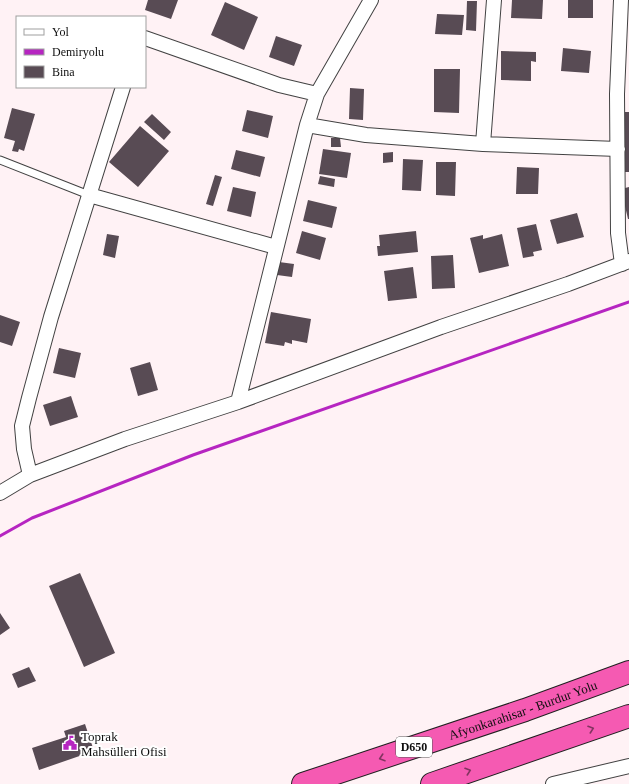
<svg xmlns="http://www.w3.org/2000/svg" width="629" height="784" font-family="'Times New Roman',serif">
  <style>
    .building { fill: #584b54 }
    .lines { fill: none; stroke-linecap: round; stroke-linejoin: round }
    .lane-casing { stroke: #424242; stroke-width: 9 }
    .street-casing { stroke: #424242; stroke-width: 16 }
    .highway-casing { stroke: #202020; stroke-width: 24 }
    .lane { stroke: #fff; stroke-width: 7 }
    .street { stroke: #fff; stroke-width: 14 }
    .highway { stroke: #f55ab2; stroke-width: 22 }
    .rail { stroke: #b625c1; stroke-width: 3 }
    .oneway { stroke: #823460 }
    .labels { text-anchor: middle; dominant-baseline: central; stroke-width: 4; stroke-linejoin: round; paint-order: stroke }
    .shield { fill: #fff; stroke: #575757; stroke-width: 1 }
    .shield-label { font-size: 12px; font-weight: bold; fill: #0f0f0f }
    .street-label { font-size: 13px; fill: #0f0f0f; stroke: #fff }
    .poi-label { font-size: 13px; fill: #0f0f0f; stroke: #fff; text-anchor: start }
  </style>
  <rect width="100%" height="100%" fill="#fff2f5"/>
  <path class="building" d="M148 0H178L171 19 145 10Z
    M512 0H543L542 19 511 18Z
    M568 0H593V18H568Z
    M467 1H477L476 31 466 30Z
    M225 2 258 17 244 50 211 35Z
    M437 14 464 15 462 35 435 34Z
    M276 36 302 45 294 66 269 57Z
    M563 48 591 51 589 73 561 71Z
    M501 51 536 52V62L531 61V81L501 80Z
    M434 69H460L459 113 434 112Z
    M350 88 364 89 363 120 349 119Z
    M12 108 35 114 24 151 19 149 18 152 12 151 15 141 4 138Z
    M247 110 273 116 268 138 242 131Z
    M624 112H629V172H624Z
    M152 114 171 132 164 140 144 122Z
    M140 126 169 151 138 187 109 162Z
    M331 138H340L341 147H331Z
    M323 149 351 153 347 178 319 174Z
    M236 150 265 157 260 177 231 169Z
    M393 152V162L383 163V153Z
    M403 159 423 160 421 191 402 190Z
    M436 162H456L455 196 436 195Z
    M517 167 539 168 538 194H516Z
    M215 175 222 177 213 206 206 204Z
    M320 176 335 179 334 187 318 184Z
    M233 187 256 192 251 217 227 211Z
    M629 187V219H628L621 189Z
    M308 200 337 207 332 228 303 221Z
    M577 213 584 237 557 244 550 220Z
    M536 224 542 250 533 252 534 256 523 258 517 228Z
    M302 231 326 238 320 260 296 253Z
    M416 231 418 252 378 256 377 246H380L379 235Z
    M107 234 119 236 115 258 103 255Z
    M502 234 509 266 479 273 470 238 483 235V239Z
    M453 255 455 288 432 289 431 256Z
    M279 262 294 264 292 277 277 275Z
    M413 267 417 298 388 301 384 271Z
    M271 312 311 319 307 343 292 340V344L285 342 284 346 265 343Z
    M0 315 20 322 12 346 0 342Z
    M59 348 81 353 75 378 53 373Z
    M150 362 158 390 138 396 130 368Z
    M71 396 78 417 50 426 43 405Z
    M80 573 115 653 84 667 49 586Z
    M0 613 10 628 0 635Z
    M29 667 36 681 18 688 12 674Z
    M85 724 94 751 39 770 32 748 66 737 64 731Z"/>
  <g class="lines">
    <defs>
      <path id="lane" d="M0 160 89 195"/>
      <path id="street" d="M621 0 617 94 618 233 622 264
        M145 38 279 85 317 94
        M307 125 366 135 483 144 618 149
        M483 144 494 0
        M89 195 276 247
        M238 402 307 125 317 94 371 0
        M30 475 24 449 22 426 29 398 51 317 123 87
        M0 493 30 475 125 439 238 402 441 327 568 284 629 261
        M553 784 629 766"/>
      <g id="highway">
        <path id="s1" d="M303 784 525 710 629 672"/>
        <path d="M432 784 629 716"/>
      </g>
    </defs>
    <use href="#lane" class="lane-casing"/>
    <use href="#street" class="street-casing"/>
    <use href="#highway" class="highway-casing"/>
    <use href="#lane" class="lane"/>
    <use href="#street" class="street"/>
    <use href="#highway" class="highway"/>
    <path class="rail" d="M0 536 32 518 193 455 629 302"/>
  </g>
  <defs><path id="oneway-chevron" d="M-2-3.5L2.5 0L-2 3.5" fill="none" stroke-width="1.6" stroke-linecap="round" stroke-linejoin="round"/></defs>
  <g class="oneway">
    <use href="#oneway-chevron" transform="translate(591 729) rotate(-19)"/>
    <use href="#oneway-chevron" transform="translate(382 758) rotate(162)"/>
    <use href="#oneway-chevron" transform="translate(468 771) rotate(-19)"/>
  </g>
  <defs>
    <symbol id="civic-bare" viewBox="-9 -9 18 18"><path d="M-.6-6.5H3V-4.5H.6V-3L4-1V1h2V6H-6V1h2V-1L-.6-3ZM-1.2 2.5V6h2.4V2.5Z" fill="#b625c1" stroke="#fff" stroke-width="2.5" paint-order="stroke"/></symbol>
  </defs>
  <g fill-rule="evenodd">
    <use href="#civic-bare" x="60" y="733" width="20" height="20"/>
  </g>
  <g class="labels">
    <rect class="shield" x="396" y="737" width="36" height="20" rx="3"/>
    <g class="shield-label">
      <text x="414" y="747">D650</text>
    </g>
    <g class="street-label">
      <text stroke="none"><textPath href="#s1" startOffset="232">Afyonkarahisar - Burdur Yolu</textPath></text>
    </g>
    <g class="poi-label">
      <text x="81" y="736">Toprak<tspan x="81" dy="15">Mahsülleri Ofisi</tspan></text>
    </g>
  </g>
  <rect x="16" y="16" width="130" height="72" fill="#ffffff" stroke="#9f9f9f"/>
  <rect x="24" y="29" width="20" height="6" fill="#ffffff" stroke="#9f9f9f"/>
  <text x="52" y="36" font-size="12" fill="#0f0f0f">Yol</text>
  <rect x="24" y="49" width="20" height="6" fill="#b625c1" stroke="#9f9f9f"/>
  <text x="52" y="56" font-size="12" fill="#0f0f0f">Demiryolu</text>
  <rect x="24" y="66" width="20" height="12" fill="#584b54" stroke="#9f9f9f"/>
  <text x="52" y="76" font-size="12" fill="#0f0f0f">Bina</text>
</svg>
